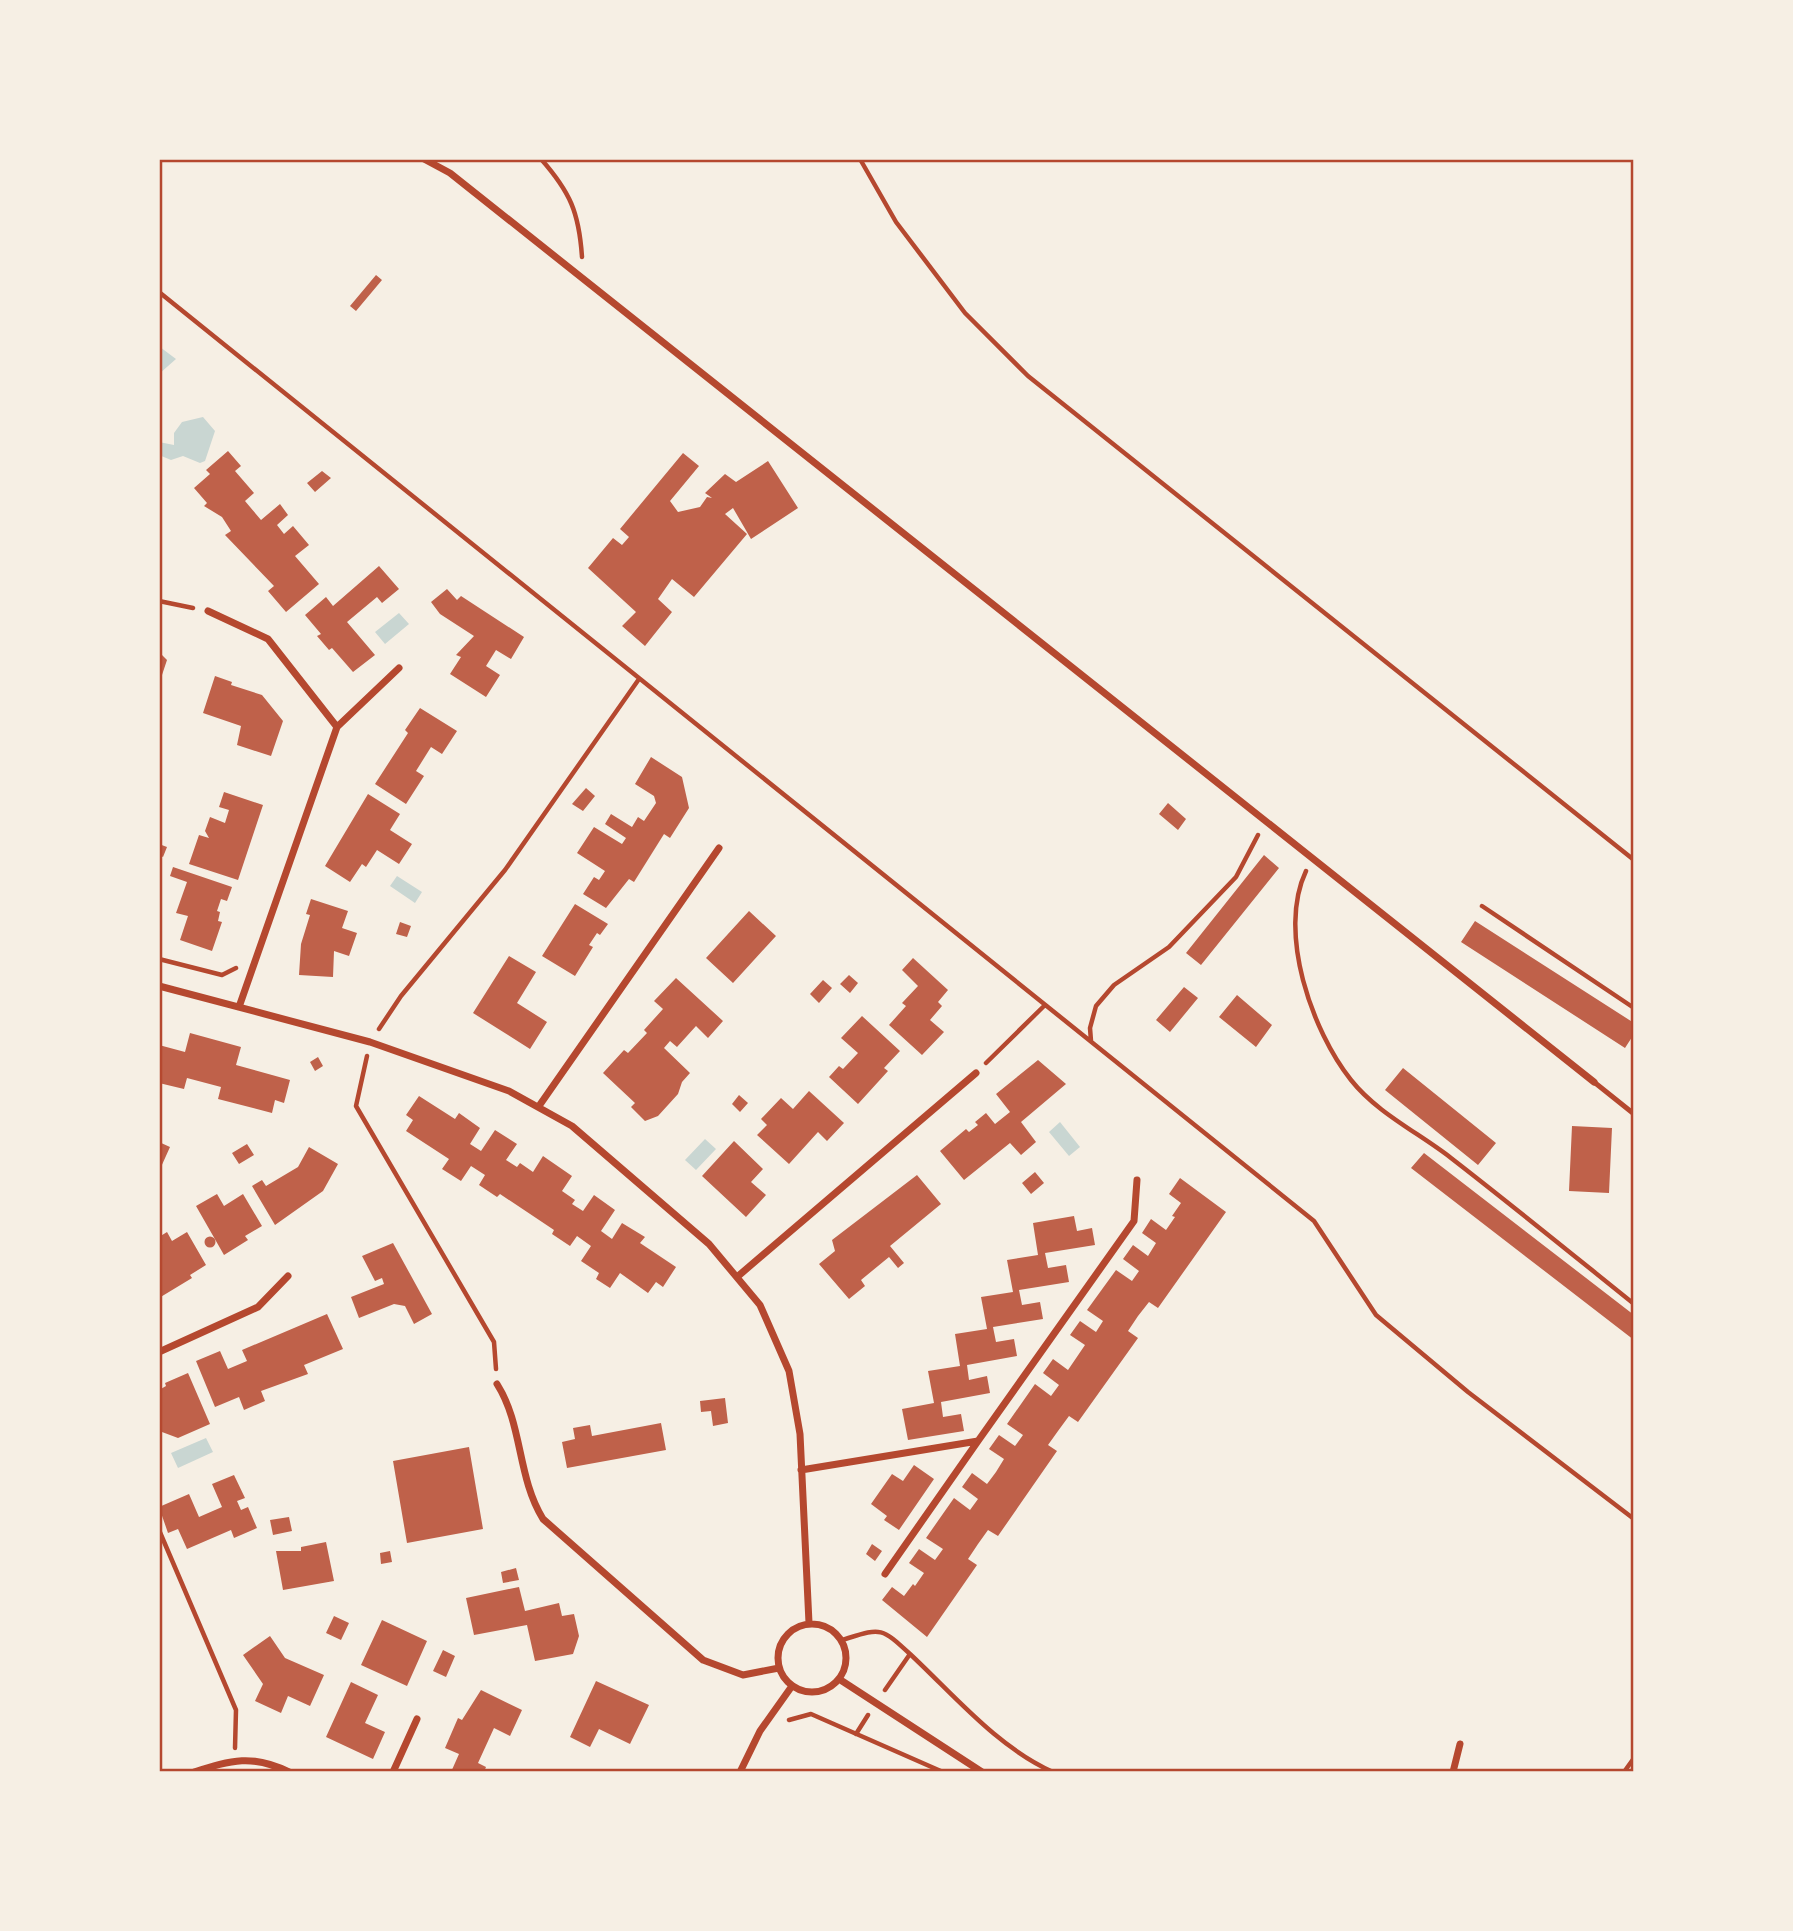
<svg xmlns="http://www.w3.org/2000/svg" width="1793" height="1931" font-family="'Fira Sans Condensed',sans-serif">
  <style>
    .water { fill: #c9d6d2 }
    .building { fill: #bf614a }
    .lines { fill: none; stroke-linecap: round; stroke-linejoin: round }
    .path { stroke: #b5482f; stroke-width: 4.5 }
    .service { stroke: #b5482f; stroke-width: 5 }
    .minor { stroke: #b5482f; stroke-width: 7 }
    .neatline { fill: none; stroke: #b5482f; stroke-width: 2.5 }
  </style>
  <rect width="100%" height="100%" fill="#f6efe4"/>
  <path class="water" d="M160 347 176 359 159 374V348Z
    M203 417 215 431 205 461 200 463 183 456 171 460 159 455V442L174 445V433L182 422Z
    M399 613 409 624 385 644 375 632Z
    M397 876 422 892 415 903 390 886Z
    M1060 1122 1080 1147 1069 1156 1049 1132Z
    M705 1139 716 1149 696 1170 685 1160Z
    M206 1438 213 1452 178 1468 171 1453Z"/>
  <path class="building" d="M376 275 382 280 356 311 350 306Z
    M228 451 241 466 235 471 254 493 245 501 261 520 280 504 288 515 277 525 284 534 293 526 309 545 295 556 319 584 286 612 268 591 274 586 225 535 231 531 222 517 204 506 207 503 194 488 210 474 206 470Z
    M683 453 699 466 670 501 678 512 700 507 707 497 712 498 705 493 725 474 736 482 768 461 798 508 751 539 733 508 725 514 747 534 694 597 672 579 658 599 672 612 645 646 622 626 636 612 588 568 613 538 622 545 629 537 620 529Z
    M322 471 331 478 315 492 307 483Z
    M379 566 399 589 382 603 377 597 347 622 375 655 353 672 332 648 329 650 317 636 321 634 305 615 326 597 333 606Z
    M447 589 457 600 461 596 524 637 511 659 496 650 486 666 500 675 486 697 450 674 461 657 456 655 474 636 440 614 431 602Z
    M159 652 167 660 160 681H159Z
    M215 676 232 682 231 685 262 695 283 721 271 756 237 745 241 726 203 713Z
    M420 708 457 731 442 754 431 747 416 771 424 776 406 804 375 784 408 733 405 730Z
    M651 757 682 777 689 808 670 838 664 834 634 882 629 879 606 908 583 894 594 877 599 880 605 871 577 853 594 827 622 844 626 838 605 824 611 814 632 827 638 817 644 821 656 803 654 796 635 784Z
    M586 788 595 796 583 811 572 804Z
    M224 792 263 805 238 880 189 864 199 835 209 838 205 831 210 817 225 823 229 810 219 807Z
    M368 794 400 814 390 830 412 844 399 864 377 850 366 867 362 864 350 882 325 866Z
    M1168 803 1186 819 1178 830 1159 814Z
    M159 844 167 847 163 857 159 855Z
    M1264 855 1279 868 1201 965 1186 953Z
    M173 867 232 887 227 901 221 899 217 911 220 912 218 921 222 922 212 951 180 940 188 916 176 913 187 882 170 876Z
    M311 899 348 911 342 928 357 933 349 956 334 951 333 977 299 975 301 944 310 915 306 914Z
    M575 904 608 924 600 935 597 933 589 945 593 947 575 976 542 956Z
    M749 911 776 936 733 983 706 958Z
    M1475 921 1634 1023V1034L1625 1048 1461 942Z
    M400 922 411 926 407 937 396 934Z
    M509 956 536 972 517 1003 547 1022 530 1049 473 1013Z
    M913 958 948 990 938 1002 942 1006 930 1020 944 1032 922 1055 889 1025 906 1006 902 1003 918 986 902 970Z
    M849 975 858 983 850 993 840 984Z
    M676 978 723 1021 708 1038 696 1026 677 1047 670 1041 664 1048 690 1073 682 1082 678 1094 658 1116 645 1121 631 1107 635 1103 603 1073 624 1050 628 1053 647 1033 644 1030 663 1009 654 1001Z
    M823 980 832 988 819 1003 810 994Z
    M1184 987 1198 998 1170 1032 1156 1020Z
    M1237 995 1272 1025 1256 1047 1219 1017Z
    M862 1016 900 1051 884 1068 888 1071 858 1104 829 1077 839 1066 843 1069 858 1053 841 1038Z
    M190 1033 241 1047 236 1065 290 1080 284 1103 275 1100 272 1113 218 1099 221 1087 187 1078 184 1089 159 1083V1045L185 1052Z
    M318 1057 323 1066 315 1071 310 1062Z
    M1038 1060 1066 1084 1021 1122 1036 1142 1021 1155 1010 1143 964 1180 940 1151 966 1129 969 1132 978 1125 975 1122 986 1113 995 1124 1010 1112 996 1094Z
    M1403 1068 1496 1143 1478 1165 1385 1090Z
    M809 1091 844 1123 827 1141 818 1132 789 1164 757 1135 767 1125 761 1119 781 1098 793 1109Z
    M739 1095 748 1103 740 1112 732 1104Z
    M419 1096 455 1119 459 1113 480 1128 470 1144 481 1151 495 1130 517 1144 506 1160 517 1167 520 1163 533 1172 543 1156 572 1176 562 1191 575 1200 572 1204 583 1211 594 1195 615 1210 601 1231 612 1239 622 1223 645 1237 640 1243 676 1267 663 1287 656 1282 648 1293 620 1273 610 1288 596 1279 599 1273 581 1261 591 1246 577 1236 570 1246 552 1234 554 1230 500 1194 497 1197 479 1185 485 1175 471 1166 461 1181 442 1169 449 1159 406 1131 413 1120 406 1115Z
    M1572 1126 1612 1128 1609 1193 1569 1191Z
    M734 1141 763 1169 751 1182 766 1195 746 1217 702 1176Z
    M159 1142 170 1147 161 1167 159 1166Z
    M247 1144 254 1155 239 1164 232 1153Z
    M309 1147 338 1164 323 1191 275 1225 252 1186 262 1180 266 1186 298 1167Z
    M1424 1153 1634 1315V1340L1411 1168Z
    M1035 1172 1044 1183 1031 1194 1022 1183Z
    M917 1175 941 1204 890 1246 904 1263 898 1268 889 1257 861 1280 865 1286 849 1299 819 1264 835 1251 832 1240Z
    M1180 1178 1226 1212 1158 1308 1149 1302 1138 1316 1128 1331 1138 1338 1078 1422 1069 1416 1058 1431 1048 1445 1057 1451 998 1536 988 1530 978 1544 968 1559 977 1565 927 1637 882 1600 892 1587 904 1596 913 1584 915 1586 924 1573 909 1563 919 1549 935 1560 943 1549 926 1538 954 1498 970 1510 978 1499 962 1487 972 1473 987 1484 996 1472 1004 1459 989 1449 999 1435 1015 1446 1023 1435 1007 1424 1035 1384 1051 1396 1059 1385 1043 1373 1053 1359 1068 1370 1085 1345 1070 1335 1080 1321 1096 1332 1103 1321 1087 1310 1116 1270 1132 1281 1139 1271 1123 1259 1133 1245 1148 1256 1156 1243 1142 1233 1151 1219 1166 1230 1175 1217 1172 1216 1181 1203 1169 1194Z
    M217 1194 224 1206 243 1194 262 1226 245 1236 248 1240 224 1255 196 1206Z
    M1074 1216 1077 1231 1092 1228 1095 1245 1045 1253 1048 1268 1066 1265 1069 1282 1019 1290 1022 1305 1040 1302 1043 1319 993 1327 996 1342 1014 1339 1017 1356 967 1365 969 1380 987 1376 990 1393 941 1402 943 1417 961 1414 964 1431 908 1440 902 1409 934 1403 928 1371 960 1366 955 1334 987 1329 981 1297 1013 1292 1007 1260 1038 1255 1033 1223Z
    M167 1232 172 1241 187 1232 206 1265 190 1275 192 1278 159 1298V1237Z
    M204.5 1242a5.5 5.5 0 1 1 11 0a5.5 5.5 0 1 1-11 0Z
    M393 1243 432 1314 414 1324 405 1306 394 1304 359 1318 351 1297 384 1284 382 1278 375 1281 362 1256Z
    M327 1314 343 1349 304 1365 308 1374 261 1391 265 1401 244 1410 239 1397 215 1407 196 1361 220 1351 228 1369 247 1361 242 1350Z
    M188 1373 210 1424 178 1438 162 1432 159 1426V1390L166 1386 165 1383Z
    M725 1398 728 1423 713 1426 711 1411 701 1412 700 1401Z
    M661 1423 666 1450 567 1468 562 1442 575 1439 573 1428 590 1425 592 1436Z
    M469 1447 483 1529 407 1543 393 1461Z
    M914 1465 934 1479 899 1530 884 1520 887 1516 871 1504 892 1474 903 1481Z
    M234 1475 245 1498 237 1501 241 1510 248 1507 257 1528 234 1538 231 1530 187 1549 178 1529 168 1533 159 1507 189 1494 199 1517 222 1507 212 1484Z
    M289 1517 292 1531 273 1535 270 1520Z
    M326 1542 334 1581 283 1590 276 1551H301V1547Z
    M872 1544 882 1551 875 1561 866 1554Z
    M390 1551 392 1562 381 1564 380 1553Z
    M516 1568 519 1580 503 1583 501 1572Z
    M519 1587 525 1611 559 1603 562 1616 574 1614 579 1636 573 1654 535 1661 527 1625 474 1635 466 1598Z
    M334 1616 349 1623 341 1640 326 1633Z
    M382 1620 427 1641 407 1686 361 1665Z
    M270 1636 285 1658 324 1675 310 1706 288 1696 281 1713 255 1701 263 1684 243 1655Z
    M443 1650 455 1656 446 1677 433 1671Z
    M596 1681 649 1705 630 1744 599 1729 590 1747 570 1737Z
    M351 1682 378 1695 365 1723 385 1732 373 1759 326 1737Z
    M481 1690 522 1710 510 1736 494 1728 478 1763 486 1767 484 1772H451L459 1754 445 1748 458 1718 462 1720Z"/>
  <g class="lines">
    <path class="path" d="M541 159C570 192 579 212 582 257
      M860 159 896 222 965 313 1028 376 1634 860
      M159 292 1314 1221 1376 1315 1468 1392 1634 1519
      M159 601 193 608
      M1306 871C1277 932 1312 1031 1351 1080 1377 1113 1419 1133 1451 1158 1513 1206 1573 1255 1634 1304
      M1482 906 1634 1008
      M159 959 222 975 236 968
      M379 1029 401 996 505 870 639 679
      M1091 1041 1090 1028 1096 1006 1114 985 1169 947 1236 877 1258 835
      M367 1056 356 1106 494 1342 496 1369
      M986 1063 1045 1005
      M159 1530 236 1710 235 1748
      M842 1640C881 1628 880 1626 910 1654
      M885 1690 910 1654C954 1695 997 1747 1053 1772
      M789 1720 811 1714 943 1772
      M856 1734 868 1715
      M1624 1772 1634 1758"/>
    <path class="service" d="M1594 1082 1634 1114"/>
    <path class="minor" d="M424 159 450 173 1594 1082
      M208 611 268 639 337 727
      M159 986 370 1042 509 1091 572 1126 709 1244 760 1305 789 1371 800 1434 809 1623
      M239 1007 337 727 399 668
      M539 1106 719 848
      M737 1277 976 1073
      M159 1352 258 1307 288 1276
      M497 1384C523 1425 517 1477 543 1519L703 1660 743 1675 779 1668
      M801 1470 978 1441 1134 1221 1137 1180
      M885 1574 978 1441
      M778 1658a34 34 0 1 1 68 0a34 34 0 1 1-68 0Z
      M839 1679 982 1772
      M194 1772C232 1760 252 1754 289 1772
      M393 1772 417 1719
      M740 1772 760 1731 792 1686
      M1453 1772 1460 1744"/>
  </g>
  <rect width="1793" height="1931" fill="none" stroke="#f6efe4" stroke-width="322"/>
  <rect x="161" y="161" width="1471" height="1609" class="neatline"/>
</svg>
